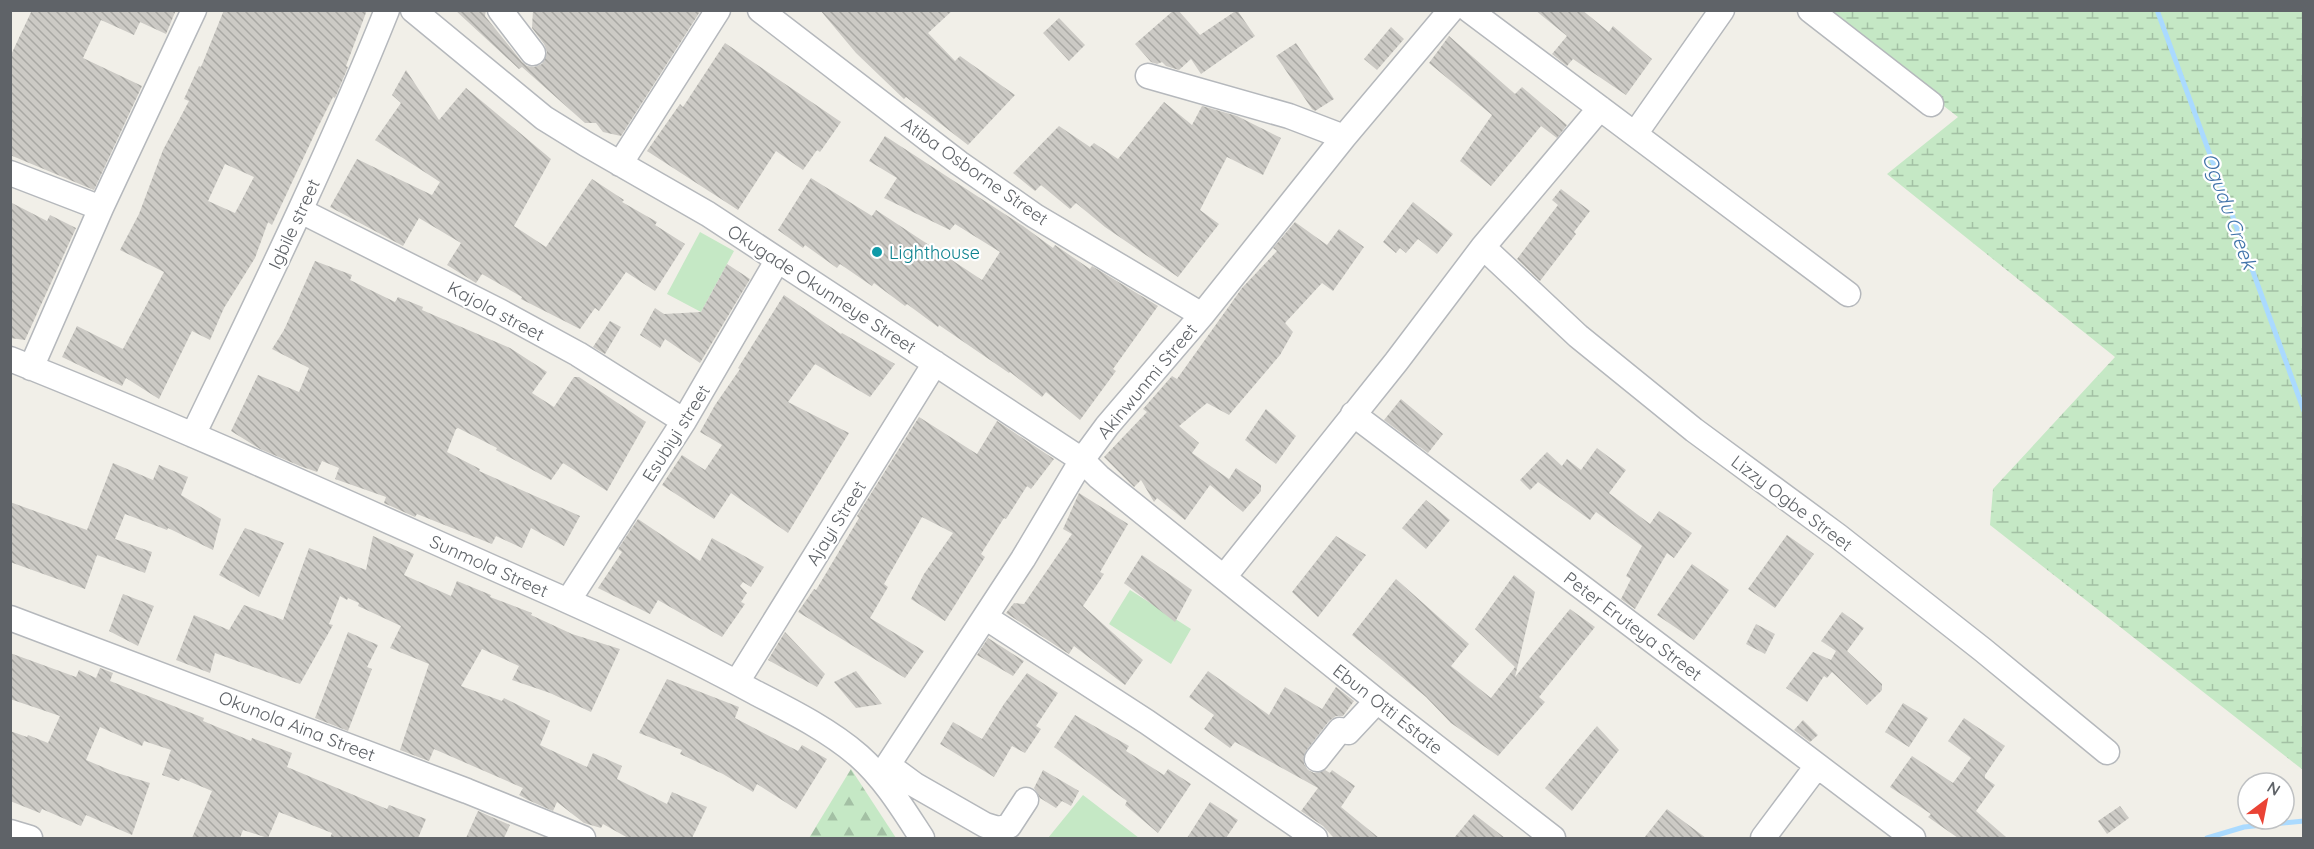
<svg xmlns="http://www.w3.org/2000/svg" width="2314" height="849" font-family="Quicksand,sans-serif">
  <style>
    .forest { fill: url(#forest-firs) }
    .wetland { fill: url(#wetland-marsh) }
    .park { fill: #c5e8c5 }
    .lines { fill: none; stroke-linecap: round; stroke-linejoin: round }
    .stream { stroke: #aadaff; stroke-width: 5 }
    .building { fill: url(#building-back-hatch); fill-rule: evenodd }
    .minor-casing { stroke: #b5b8bc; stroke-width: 27 }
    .minor { stroke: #fff; stroke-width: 24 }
    .culture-dot { fill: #0f9aa8; stroke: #fff; stroke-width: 2 }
    .labels { text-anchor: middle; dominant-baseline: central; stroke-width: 4.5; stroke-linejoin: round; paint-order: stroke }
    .street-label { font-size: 18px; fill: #5f6368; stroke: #fff }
    .culture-label { font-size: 18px; fill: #0d838f; stroke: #fff; text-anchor: start }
    .water-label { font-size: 20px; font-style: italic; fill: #4174aa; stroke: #fff }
  </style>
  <defs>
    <pattern id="forest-firs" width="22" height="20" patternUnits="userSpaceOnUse" patternTransform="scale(1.5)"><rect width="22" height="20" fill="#c5e8c5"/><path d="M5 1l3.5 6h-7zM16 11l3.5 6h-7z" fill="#a3c0a4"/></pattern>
    <pattern id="wetland-marsh" width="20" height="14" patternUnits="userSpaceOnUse" patternTransform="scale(1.5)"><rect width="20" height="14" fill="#c5e8c5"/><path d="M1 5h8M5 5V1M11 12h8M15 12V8" fill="none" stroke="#a3c0a4"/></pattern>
    <pattern id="building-back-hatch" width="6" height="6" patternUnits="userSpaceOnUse" patternTransform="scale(1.5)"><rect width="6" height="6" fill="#cccac5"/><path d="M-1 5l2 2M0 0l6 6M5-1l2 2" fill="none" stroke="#a9a8a4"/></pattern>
  </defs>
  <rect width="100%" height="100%" fill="#f1efe8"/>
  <path class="forest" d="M851 769 896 838H809Z"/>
  <path class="wetland" d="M1821 11H2303V770L1990 525 1993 489 2115 357 1887 174 1958 117Z"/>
  <path class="park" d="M700 232 734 251 701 312 667 294Z
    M1130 590 1191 629 1171 664 1109 624Z
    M1083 795 1139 838H1048Z"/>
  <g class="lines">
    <path class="stream" d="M2157 10 2304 411
      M2207 838 2244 827 2304 821"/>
  </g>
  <path class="building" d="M32 10H176L166 34 140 22 134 35 101 20 83 58 142 86 94 190 10 155V57Z
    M224 10H367L346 66 348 67 335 98 333 97 317 129 272 225 268 222 255 258 224 308 210 340 192 331 159 399 126 378 122 386 62 357 77 326 123 349 164 272 120 250 139 214 163 150 189 101 184 99 199 66 201 67ZM225 164 254 177 235 213 208 201Z
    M455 10H486L485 16 522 62 527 66 534 67 542 64 547 52 544 44 532 28 533 10H701L621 136 603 132 596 123H585L522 67 519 69Z
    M820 10H953L928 33 955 61 960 56 1015 95 968 145 906 97 904 99 856 53Z
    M1174 10H1178L1200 35 1237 10 1255 36 1201 74 1191 59 1179 70 1166 66 1162 62 1157 64 1151 62 1135 44Z
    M1535 10H1582L1609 32 1613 26 1652 59 1626 95 1573 59 1567 66 1552 54 1567 36Z
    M1059 18 1085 45 1069 61 1043 33Z
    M1391 27 1404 39 1377 70 1364 59Z
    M1449 36 1515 94 1522 87 1567 125 1557 138 1541 126 1491 186 1460 161 1492 115 1429 63Z
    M725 43 841 122 820 152 817 150 803 170 776 151 738 210 647 151 680 104 683 107Z
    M1296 43 1334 99 1315 111 1312 109 1276 56Z
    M406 70 439 120 466 88 551 159 514 226 546 247 592 179 624 200 622 202 657 222 655 225 685 244 655 291 626 272 599 311 595 308 580 329 521 299 522 297 482 274 476 283 447 265 461 243 419 218 403 246 330 207 357 159 432 195 440 182 375 140 401 103 392 95Z
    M1164 102 1192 125 1202 106 1237 116 1281 138 1263 175 1227 157 1200 210 1219 224 1178 277 1105 227 1076 203 1070 209 1041 185 1035 191 1013 173 1059 126 1090 147 1094 143 1118 159Z
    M885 136 1023 226 1053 248 1055 245 1090 269 1092 266 1158 306 1113 369 1116 371 1080 420 1046 392 1042 397 1010 372 1009 373 939 325 938 327 907 304 905 306 874 283 872 286 840 264 837 268 805 245 803 248 778 230 811 178 872 216 876 210 982 280 1000 252 955 224 950 230 884 198 897 178 869 161Z
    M1561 189 1590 211 1574 232 1576 234 1540 281 1517 259 1558 205 1552 200Z
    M10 202 47 221 50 215 76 228 25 340 10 338Z
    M1413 202 1453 234 1437 254 1418 239 1406 253 1400 248 1396 253 1383 242Z
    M1295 222 1327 245 1339 229 1364 247 1333 291 1322 283 1285 323 1293 332 1280 355 1229 415 1207 403 1179 426 1199 443 1192 453 1229 479 1236 468 1261 485V491L1243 512 1210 485 1185 520 1157 498 1154 502 1141 480 1134 487 1104 457 1147 412 1143 409 1172 376 1177 379 1242 288 1277 251 1273 248Z
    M315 261 352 275 350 280 395 302 398 297 423 307 422 310 510 348 547 372 532 393 554 407 574 377H579L646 422 607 491 563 463 551 480 496 450 497 448 458 428 456 429 447 452 480 469 479 471 580 516 564 546 531 528 522 548 496 536 492 544 417 514 415 517 384 503 386 497 335 479 339 468 322 461 317 472 300 466 260 449 231 431 258 375 299 392 309 368 272 349 284 330Z
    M727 264 750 279 700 363 665 339 660 348 640 335 655 308 664 314 701 312Z
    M784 295 841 334 842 333 895 364 870 397 815 364 788 402 849 433 788 533 731 493 714 519 662 485 682 455 705 470 722 445 700 432 715 405 740 369 738 368Z
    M610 321 621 327 605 354 593 347Z
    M1401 399 1443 434 1428 453 1384 420Z
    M1266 409 1296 436 1276 464 1245 440Z
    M919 417 977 454 997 421 1054 459 1031 489 1027 486 1006 519 1004 518 981 554 985 557 945 621 911 599 924 574 953 533 922 517 884 584 888 587 870 618 924 651 905 678 798 612 814 589 816 590 859 518 857 516Z
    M1597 448 1626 470 1609 493 1650 524 1659 511 1692 533 1674 558 1667 553 1635 609 1621 599 1631 579 1626 576 1642 546 1596 512 1590 520 1538 482 1530 490 1520 480 1547 452 1562 466 1567 459 1581 470Z
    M113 463 153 480 159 465 188 477 181 495 221 519 213 550 168 528 167 530 125 514 115 539 152 552 145 573 97 555 85 589 10 562V502L87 530Z
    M1079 493 1128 524 1100 572 1104 574 1083 606 1143 660 1125 685 1074 646 1069 654 1006 613 1014 603 1024 604 1072 534 1063 529Z
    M1426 500 1450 520 1426 549 1402 528Z
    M638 519 700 561 712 538 764 567 751 587 743 582 740 586 747 593 741 602 745 604 722 637 658 600 650 614 598 588 622 552 618 549Z
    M245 528 284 543 259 597 219 575Z
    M1787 535 1814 554 1775 608 1748 589Z
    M373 536 414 554 404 575 451 596 457 581 491 595 490 597 532 613 531 615 572 634 620 649 591 712 550 693 512 680 519 666 482 649 461 686 502 701 504 698 550 721 540 745 587 767 593 753 622 766 617 779 667 804 672 792 707 807 692 838H628L603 824 601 828 584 823 557 802 553 811 528 800 519 795 523 788 434 749 429 761 400 750 429 664 390 648 401 626 358 606 359 603 348 598 347 600 340 596 329 624 333 625 300 684 215 653 210 673 176 660 194 615 229 630 244 605 283 620 309 548 366 570Z
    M1336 536 1366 555 1318 617 1292 592Z
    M1142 555 1192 590 1175 622 1124 583Z
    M1692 564 1729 590 1694 640 1657 615Z
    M1514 575 1535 592 1515 677 1570 609 1595 627 1539 697 1545 702 1498 756 1451 723 1426 697 1352 635 1396 579 1469 644 1451 666 1491 698 1515 667 1475 629Z
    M123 594 154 606 138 646 109 631Z
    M1842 612 1864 628 1847 651 1882 684V690L1867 705 1832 672 1827 678 1824 676 1807 702 1786 688 1813 652 1831 660 1836 651 1821 641Z
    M1756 624 1775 634 1765 654 1746 644Z
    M348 632 378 645 367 667 372 669 348 731 315 718Z
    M785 632 825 674 817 687 768 660Z
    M988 638 1024 661 1013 676 977 655Z
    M10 653 76 677 79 670 96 678 100 668 113 673 110 681 204 718 203 721 251 741 252 738 292 753 287 767 387 809 389 805 426 819 418 838H330L332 833 279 812 268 838 243 830 240 838H192L212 791 181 778 179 781 162 775 171 750 144 741 142 746 100 727 86 760 117 773 150 783 132 835 86 815 81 826 42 809 40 813 10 801V731L27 737 28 735 48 743 60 716 10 699Z
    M856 671 882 704 856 708 834 682Z
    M1208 671 1269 715 1285 687 1322 709 1336 687 1354 701 1343 716H1336L1329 721 1306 751 1304 764 1308 770 1314 773 1325 770 1330 773 1332 770 1355 786 1341 807 1379 838H1334L1323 826 1301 811 1318 788 1235 742 1230 748 1204 729 1214 715 1189 697Z
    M1027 673 1058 693 1036 726 1041 729 1025 753 1012 746 994 777 940 744 953 722 982 739 1004 704Z
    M667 679 739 707 735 718 798 751 802 745 827 759 796 809 757 784 753 792 723 774 680 754 682 750 639 733Z
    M1903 703 1928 718 1909 747 1885 732Z
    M1075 715 1129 746 1126 751 1164 775 1168 769 1191 784 1158 833 1125 805 1127 801 1054 747Z
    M1964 718 2005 746 1985 775V778L1995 785 1976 811 2007 838H1958L1928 817 1931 814 1890 787 1912 756 1953 783 1971 758 1948 741Z
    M1803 720 1818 735 1810 742 1794 730Z
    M1597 726 1619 750 1572 811 1545 788Z
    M1043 770 1079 791 1071 806 1062 801 1056 808 1040 798 1034 788Z
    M1210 802 1238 820 1226 838H1187Z
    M2120 806 2129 818 2107 834 2098 821Z
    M1667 809 1706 838H1644Z
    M478 811 510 825 504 838H466Z
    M1474 814 1505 838H1454Z"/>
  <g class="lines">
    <defs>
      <path id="minor" d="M413 10 544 118 586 144 708 214 1082 460 1099 477 1377 701 1553 838
        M500 10 533 53
        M760 10 959 163 1035 216 1202 315
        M1469 10 1848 294
        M1810 10 1931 104
        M1148 76 1289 116 1344 137
        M1635 134 1722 10
        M620 164 718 10
        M10 173 101 208
        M301 211 501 312 578 354 684 421
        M1483 247 1578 336 1694 430 1838 536 1983 650 2107 752
        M10 359C184 428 354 506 525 582 603 616 681 652 756 693 791 711 829 730 859 756 885 779 903 809 922 838
        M31 368 101 208 194 10
        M1353 414 1913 838
        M193 435C261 294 329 155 387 10
        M1224 577 1396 362 1483 247 1600 108
        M568 601 684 421 777 261
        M985 617 1147 722 1315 838
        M10 618 467 791 583 838
        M737 682 935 363
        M1317 759 1340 730 1348 732 1377 701
        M888 765 915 785 985 825 998 829 1009 826 1026 800
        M880 777 1023 559 1082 460 1107 426 1202 315 1344 137 1451 10
        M10 832 30 838
        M1763 838 1817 766"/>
    </defs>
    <use href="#minor" class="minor-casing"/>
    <use href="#minor" class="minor"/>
  </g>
  <circle class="culture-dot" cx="877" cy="252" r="6"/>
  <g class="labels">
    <g class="street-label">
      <text transform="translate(975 171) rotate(35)">Atiba Osborne Street</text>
      <text transform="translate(294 224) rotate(-65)">Igbile street</text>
      <text transform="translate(822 289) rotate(33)">Okugade Okunneye Street</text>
      <text transform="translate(496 311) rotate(28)">Kajola street</text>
      <text transform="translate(1147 381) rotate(-50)">Akinwunmi Street</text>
      <text transform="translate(676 433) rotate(-58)">Esubiyi street</text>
      <text transform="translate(1792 503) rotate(37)">Lizzy Ogbe Street</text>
      <text transform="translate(836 523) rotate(-58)">Ajayi Street</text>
      <text transform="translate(489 566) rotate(24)">Sunmola Street</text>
      <text transform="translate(1633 626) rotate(37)">Peter Eruteya Street</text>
      <text transform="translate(1388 709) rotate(38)">Ebun Otti Estate</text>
      <text transform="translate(297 726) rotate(21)">Okunola Aina Street</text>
    </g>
    <g class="culture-label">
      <text x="889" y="252">Lighthouse</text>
    </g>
    <g class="water-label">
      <text transform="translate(2230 211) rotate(70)">Ogudu Creek</text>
    </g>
  </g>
  <rect width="2314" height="849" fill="none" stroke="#5f6368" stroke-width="24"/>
  <g transform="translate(2266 801) rotate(32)"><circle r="28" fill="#ffffff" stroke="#bfc1c3" stroke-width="1.5"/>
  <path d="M0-4.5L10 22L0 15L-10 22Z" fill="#ea4335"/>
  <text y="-9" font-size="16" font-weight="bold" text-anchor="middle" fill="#5f6368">N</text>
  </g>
</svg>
